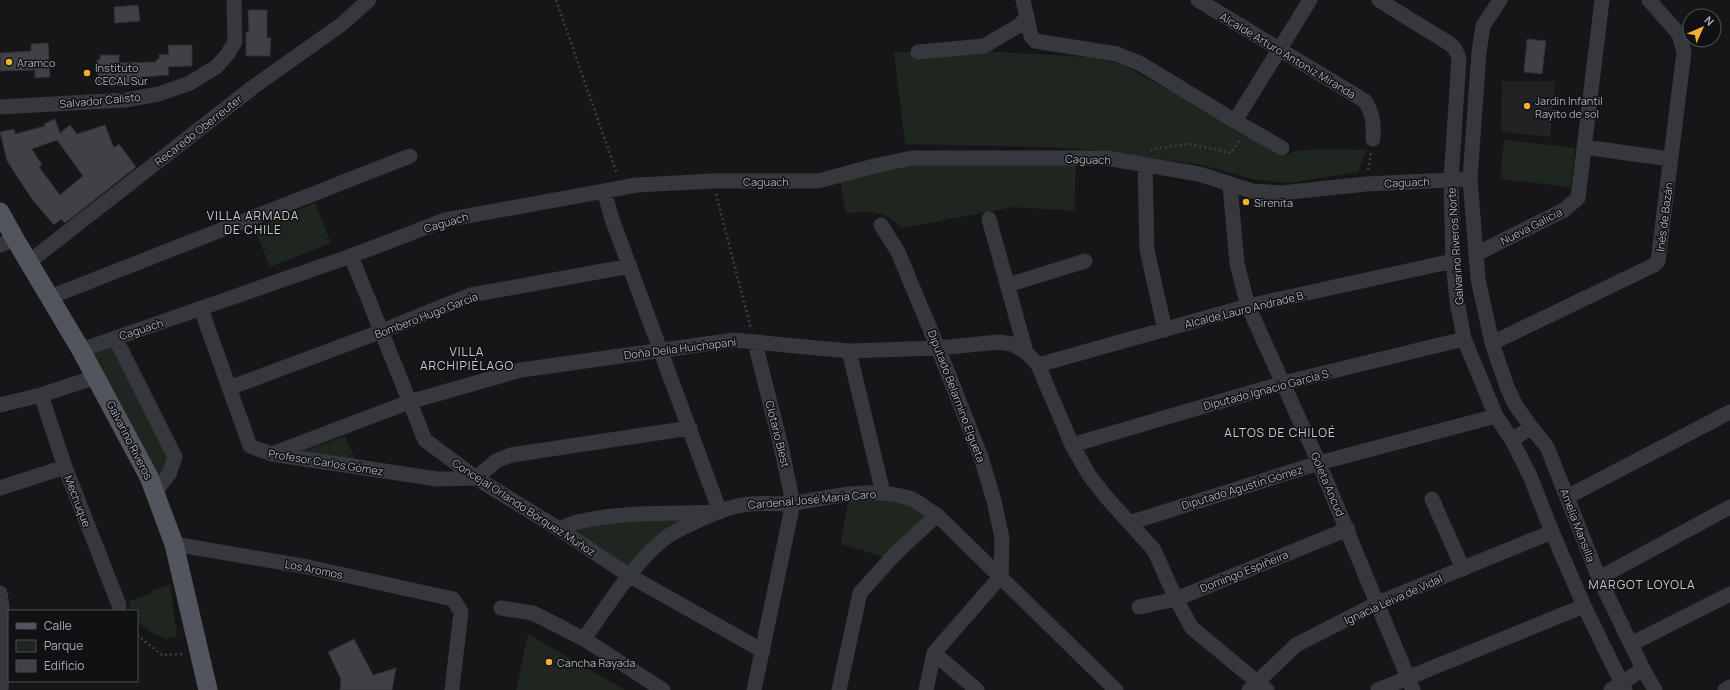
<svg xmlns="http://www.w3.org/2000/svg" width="1730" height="690" font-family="Manrope,sans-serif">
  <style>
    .built { fill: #222225 }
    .green { fill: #1e261f }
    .building { fill: #404145; stroke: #303034; fill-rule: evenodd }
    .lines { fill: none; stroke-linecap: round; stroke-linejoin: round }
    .path { stroke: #3d3f44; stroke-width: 2.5; stroke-dasharray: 2 3; stroke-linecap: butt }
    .minor { stroke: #37383d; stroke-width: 15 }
    .major { stroke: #53555c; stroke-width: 19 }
    .poi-dot { fill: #f2b134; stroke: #111113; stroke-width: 1.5 }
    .labels { text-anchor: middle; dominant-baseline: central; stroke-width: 3; stroke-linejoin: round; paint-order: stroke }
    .street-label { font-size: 11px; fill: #a8adb8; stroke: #111113 }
    .poi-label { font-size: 11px; fill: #a8adb8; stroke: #111113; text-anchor: start }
    .neighbourhood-label { font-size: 12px; letter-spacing: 1px; fill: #c9ccd4; stroke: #111113 }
  </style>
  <rect width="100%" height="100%" fill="#161618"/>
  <path class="built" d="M1502 81H1555L1550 137 1501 132Z"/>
  <path class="green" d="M979 51 1090 57 1121 64 1289 156 1294 151 1324 149 1367 150 1358 172 1289 183 1256 180 1202 165 1096 150 1042 147 905 144 894 52Z
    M1504 140 1575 148 1571 187 1500 179Z
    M1076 158 1075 211 1014 207 902 228C882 209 872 212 846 213L839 175 874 166Z
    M315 203 331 243 270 267 254 228Z
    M112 344 170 457 157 483 87 353Z
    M345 436 357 463 295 454Z
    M883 500 908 505 926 516 883 557 841 544 848 501Z
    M684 520 629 567 575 531C605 519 651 521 684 520Z
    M170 585 177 636 166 639 150 632 137 621V611H131L129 609 130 601 150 594 151 591Z
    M528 634 625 690H516Z"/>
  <path class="building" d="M138 5 140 21 115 23 114 7Z
    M248 10H267V38H271L270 56H246V32H249Z
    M1527 39 1546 41 1542 74 1524 72Z
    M48 43 50 77 35 78V70L0 71V53L31 51V44Z
    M168 45H192V66L168 67 169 75 142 77V86H98L97 60H100V55H119V63L156 62V60L159 59V55L169 54Z
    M55 119 60 133 70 125 77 134 105 125 114 148 119 144 136 167 65 223 61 219 54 225 32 199 7 161 0 132 14 129 15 134 45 126 44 124ZM57 140 83 176 60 195 39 167 42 165 32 149Z
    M354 639 373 675 396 668 392 690H340L341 679 328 652Z"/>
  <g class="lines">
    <path class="path" d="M556 0 617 174
      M1151 151 1152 149 1190 144 1231 153 1240 140
      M1368 170 1371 153
      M716 194 751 329
      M137 635 162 655 183 654"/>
    <path class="minor" d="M1023 0 1031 36 1035 41 1117 54 1141 64 1235 121 1310 0
      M1198 0 1365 101C1373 114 1374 124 1373 139
      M1379 0 1450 44 1455 49 1459 58 1451 180 1453 261 1457 301 1464 339 1496 416 1512 440 1530 476 1552 532 1584 606 1625 690
      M1500 0 1483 26 1479 52 1470 179 1478 279 1492 343 1507 387 1516 406 1531 427 1512 440
      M918 52 984 46 1020 25 1027 16
      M0 107 125 100 159 94 190 83 216 67 227 55 235 42 234 0
      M1235 121 1282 148
      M1584 147 1670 159
      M1145 165 1147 250 1165 330
      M1230 185 1237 264 1248 306 1319 463 1413 690
      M989 219 1026 352
      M881 225 898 252 938 348 981 457 994 501 1002 538 1001 576 934 653 926 690
      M0 245 15 239
      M1476 254 1564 210 1578 198 1602 0
      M351 256 425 440 476 478 559 529 630 576 763 651
      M29 262 252 88 342 24 369 0
      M1008 285 1085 261
      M50 297 410 156
      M201 309 250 446 272 454 437 479 476 478 496 461 511 455 690 428
      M115 338 175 457 169 474 156 491
      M1492 343 1654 265 1658 261 1684 52 1679 34 1649 0
      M81 350 351 256 445 220 637 185 713 181H818L874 166 912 158H1106L1199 174 1252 191 1281 193 1366 184 1470 179
      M849 351 883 493
      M1038 365 1248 306 1453 261
      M229 388 382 331 471 295 630 266
      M41 395 65 467 119 605
      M0 405 41 395 96 377
      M1531 427 1547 447 1599 578 1643 669 1655 690
      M1072 445 1283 383 1464 339
      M272 454 409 402 521 370 734 340 849 351 938 348 999 342 1012 344 1026 352 1038 365 1072 445 1089 475 1107 498 1154 550 1176 599 1192 628 1267 690
      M0 488 65 467
      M1567 497 1730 412
      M1432 499 1463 569
      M1129 523 1319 463 1496 416
      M559 529C567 526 574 522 582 521 627 511 675 514 720 512L612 219 604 191
      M174 544 308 567 453 599 461 612 452 689
      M1599 578 1730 507
      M0 593 5 628 1 690
      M1139 607 1176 599 1348 529
      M501 608 533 613 584 639 663 690
      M584 639C607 607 636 559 668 536 684 526 725 507 743 505 760 502 778 505 795 503 833 497 871 486 909 498 918 501 928 510 937 515L1116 690
      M1631 644 1730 594
      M934 653 977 690
      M754 690 793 503 781 446 755 343
      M839 690 860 593 895 554 937 515
      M1249 690 1296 645 1378 603 1552 532
      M1378 690 1584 606
      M1611 690 1643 669
      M1725 690 1730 687"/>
    <path class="major" d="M0 212 15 239 81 350 149 477 174 544 208 690"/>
  </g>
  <g class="poi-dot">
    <circle cx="9" cy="62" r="4"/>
    <circle cx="87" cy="73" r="4"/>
    <circle cx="1527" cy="106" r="4"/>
    <circle cx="1246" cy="202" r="4"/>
    <circle cx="549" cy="662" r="4"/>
  </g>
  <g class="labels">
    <g class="street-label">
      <text transform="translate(1288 55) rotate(31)">Alcalde Arturo Antoniz Miranda</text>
      <text transform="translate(100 100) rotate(-5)">Salvador Calisto</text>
      <text transform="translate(198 130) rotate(-38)">Recaredo Oberreuter</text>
      <text transform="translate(1088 159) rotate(2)">Caguach</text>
      <text x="766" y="181">Caguach</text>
      <text transform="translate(1407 182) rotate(-3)">Caguach</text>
      <text transform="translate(1664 217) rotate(-83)">Inés de Bazán</text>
      <text transform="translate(446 222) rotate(-16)">Caguach</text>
      <text transform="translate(1531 226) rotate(-27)">Nueva Galicia</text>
      <text transform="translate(1455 246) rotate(-94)">Galvarino Riveros Norte</text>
      <text transform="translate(1245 309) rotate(-14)">Alcalde Lauro Andrade B.</text>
      <text transform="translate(426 315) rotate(-21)">Bombero Hugo García</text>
      <text transform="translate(141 329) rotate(-18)">Caguach</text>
      <text transform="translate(680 348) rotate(-7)">Doña Delia Huichapani</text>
      <text transform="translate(1267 389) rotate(-15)">Diputado Ignacio García S.</text>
      <text transform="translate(957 396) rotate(69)">Diputado Belarmino Elgueta</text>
      <text transform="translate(778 434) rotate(76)">Clotario Blest</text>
      <text transform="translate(130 440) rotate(63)">Galvarino Riveros</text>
      <text transform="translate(326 462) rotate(9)">Profesor Carlos Gómez</text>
      <text transform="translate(1328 484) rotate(67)">Goleta Ancud</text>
      <text transform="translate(1242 487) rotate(-17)">Diputado Agustín Gómez</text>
      <text transform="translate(812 499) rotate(-5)">Cardenal José María Caro</text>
      <text transform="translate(78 501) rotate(69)">Mechuque</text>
      <text transform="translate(524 507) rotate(33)">Concejal Orlando Bórquez Muñoz</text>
      <text transform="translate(1578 525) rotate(69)">Amelia Mansilla</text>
      <text transform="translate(314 569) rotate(11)">Los Aromos</text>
      <text transform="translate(1244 571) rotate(-22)">Domingo Espiñeira</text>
      <text transform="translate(1393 599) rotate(-24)">Ignacia Leiva de Vidal</text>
    </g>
    <g class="poi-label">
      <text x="17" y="62">Aramco</text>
      <text x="95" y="67">Instituto<tspan x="95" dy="13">CECAL Sur</tspan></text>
      <text x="1535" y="100">Jardin Infantil<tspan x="1535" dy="13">Rayito de sol</tspan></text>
      <text x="1254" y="202">Sirenita</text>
      <text x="557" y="662">Cancha Rayada</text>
    </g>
    <g class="neighbourhood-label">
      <text x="253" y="215">VILLA ARMADA<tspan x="253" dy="14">DE CHILE</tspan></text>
      <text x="467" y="351">VILLA<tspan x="467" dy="14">ARCHIPIÉLAGO</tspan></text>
      <text x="1280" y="432">ALTOS DE CHILOÉ</text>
      <text x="1642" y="584">MARGOT LOYOLA</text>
    </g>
  </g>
  <rect x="8" y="610" width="130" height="72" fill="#111113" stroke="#4d4f55"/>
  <rect x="16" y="623" width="20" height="6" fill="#53555c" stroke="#4d4f55"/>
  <text x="44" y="630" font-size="12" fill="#a8adb8">Calle</text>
  <rect x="16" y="640" width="20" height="12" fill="#1e261f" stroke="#4d4f55"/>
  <text x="44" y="650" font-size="12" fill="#a8adb8">Parque</text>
  <rect x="16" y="660" width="20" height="12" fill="#404145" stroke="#4d4f55"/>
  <text x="44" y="670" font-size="12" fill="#a8adb8">Edificio</text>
  <g transform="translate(1702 28) rotate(45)"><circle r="19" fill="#111113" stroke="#4d4f55"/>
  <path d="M0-3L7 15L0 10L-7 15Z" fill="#f2b134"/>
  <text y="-6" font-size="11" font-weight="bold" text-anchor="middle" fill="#a8adb8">N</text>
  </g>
</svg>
